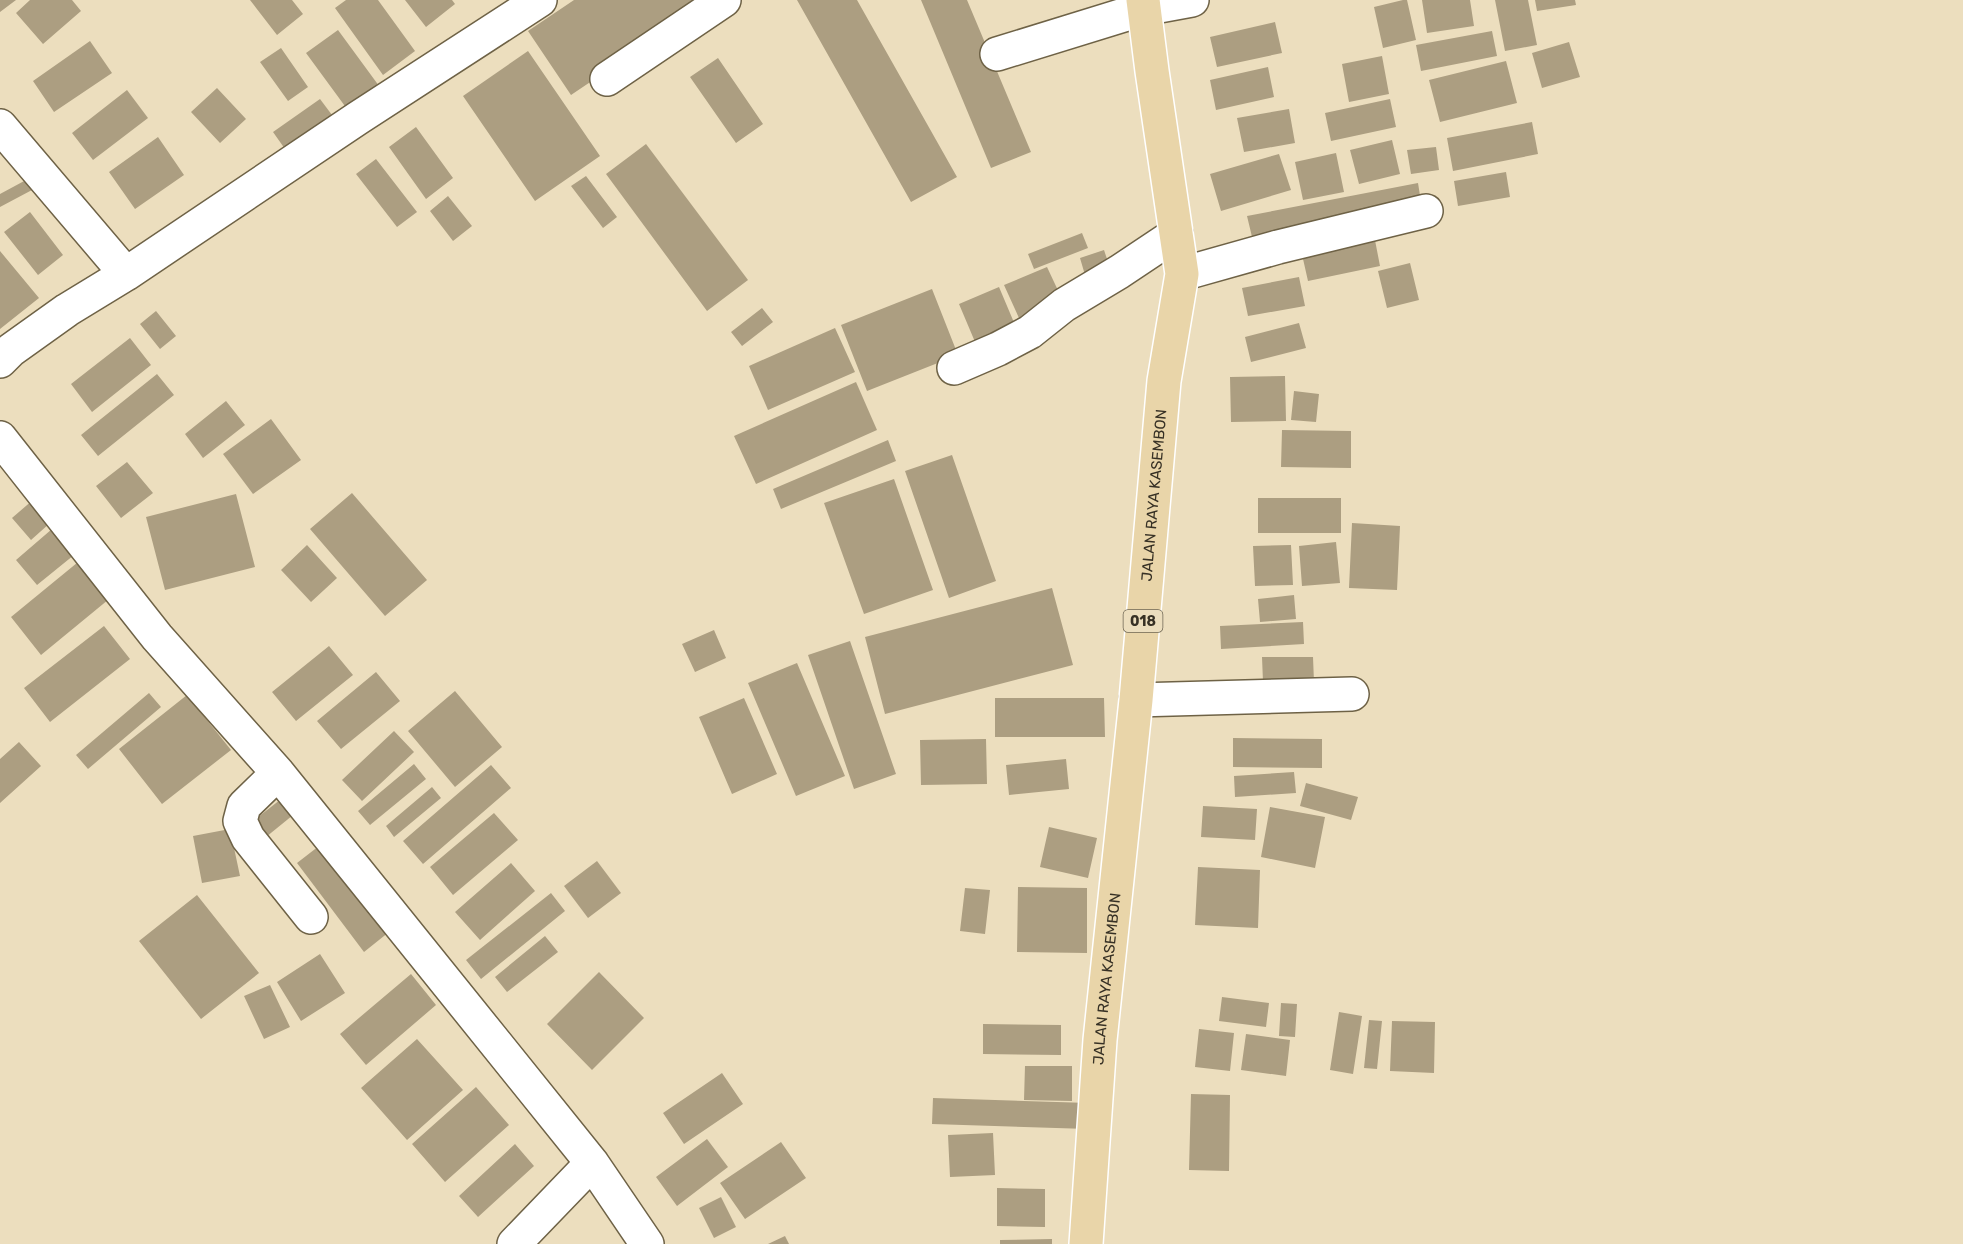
<svg xmlns="http://www.w3.org/2000/svg" width="1963" height="1244" font-family="Rubik,sans-serif">
  <style>
    .building { fill: #ac9e81 }
    .lines { fill: none; stroke-linecap: round; stroke-linejoin: round }
    .minor-casing { stroke: #6e6246; stroke-width: 36 }
    .major-casing { stroke: #fff; stroke-width: 36 }
    .minor { stroke: #fff; stroke-width: 33 }
    .major { stroke: #e9d5a9; stroke-width: 33 }
    .labels { text-anchor: middle; dominant-baseline: central; stroke-width: 4.5; stroke-linejoin: round; paint-order: stroke }
    .shield { fill: #ecdebe; stroke: #6d6553; stroke-width: 1.5 }
    .shield-label { font-size: 14px; font-weight: bold; fill: #373125 }
    .street-label { font-size: 15px; fill: #373125; stroke: #ecdebe }
  </style>
  <rect width="100%" height="100%" fill="#ecdebe"/>
  <path class="building" d="M0 0H16L0 12Z
    M30 0H72L81 11 43 44 16 13Z
    M250 0H292L303 14 277 35Z
    M346 0H378L415 51 383 75 335 8Z
    M405 0H452L455 4 426 27Z
    M574 0H712L571 95 528 31Z
    M797 0H857L957 177 911 202Z
    M921 0H967L1031 152 991 168Z
    M1403 0H1407L1416 40 1383 48 1374 7Z
    M1422 0H1470L1474 26 1427 33Z
    M1495 0H1528L1537 45 1505 51Z
    M1535 0H1575L1576 5 1537 11Z
    M1275 22 1282 53 1217 67 1210 37Z
    M338 30 382 90 350 113 306 53Z
    M1492 31 1497 56 1421 71 1416 45Z
    M90 41 112 73 54 112 33 81Z
    M1569 42 1580 77 1542 88 1532 53Z
    M281 48 308 87 288 101 260 62Z
    M528 51 600 156 535 201 463 96Z
    M1382 56 1389 94 1349 102 1342 64Z
    M718 58 763 124 736 143 690 77Z
    M1506 61 1517 103 1440 122 1429 80Z
    M1268 67 1274 97 1216 110 1210 80Z
    M217 88 246 119 220 143 191 112Z
    M127 90 148 118 93 160 72 133Z
    M320 99 332 115 285 149 273 132Z
    M1390 99 1396 127 1331 141 1325 113Z
    M1289 109 1295 143 1244 152 1237 118Z
    M1532 122 1538 154 1453 171 1447 138Z
    M416 127 453 178 426 199 389 147Z
    M158 137 184 175 135 209 109 172Z
    M1392 140 1400 174 1359 184 1350 150Z
    M646 144 748 280 707 311 606 174Z
    M1436 147 1439 170 1411 174 1407 150Z
    M1336 153 1344 192 1303 200 1295 162Z
    M1279 154 1291 190 1221 211 1210 174Z
    M376 159 417 212 397 227 356 174Z
    M1506 172 1510 197 1458 206 1454 181Z
    M586 176 617 217 603 228 571 186Z
    M26 180 32 190 0 207V194Z
    M1418 183 1422 208 1253 241 1247 216Z
    M448 196 472 226 453 241 430 211Z
    M30 212 63 255 38 275 4 232Z
    M1082 233 1088 248 1034 269 1028 254Z
    M1374 235 1380 266 1308 281 1301 250Z
    M1104 250 1110 268 1085 275 1080 258Z
    M0 251 39 298 0 329Z
    M1410 263 1419 300 1387 308 1378 271Z
    M1047 267 1062 299 1019 318 1004 285Z
    M1299 277 1305 306 1248 316 1242 288Z
    M999 287 1018 332 978 349 959 304Z
    M932 289 958 355 867 391 841 325Z
    M762 308 773 322 742 346 731 332Z
    M156 311 176 336 160 349 140 324Z
    M1299 323 1306 348 1251 362 1245 337Z
    M835 328 855 372 768 410 749 366Z
    M130 338 151 365 92 412 71 384Z
    M157 374 174 395 98 456 81 435Z
    M1285 376 1286 421 1231 422 1230 377Z
    M856 382 877 430 756 484 734 436Z
    M1294 391 1319 394 1316 422 1291 420Z
    M226 401 245 425 203 458 185 434Z
    M271 419 301 460 253 494 223 454Z
    M1282 430 1351 431V468L1281 467Z
    M888 440 896 461 781 509 773 489Z
    M952 455 996 581 949 598 905 471Z
    M127 462 153 493 121 518 96 486Z
    M894 479 933 590 864 614 824 503Z
    M41 493 59 515 31 540 12 518Z
    M352 493 427 580 385 616 310 529Z
    M236 494 255 567 165 590 146 517Z
    M1258 498H1341V533H1258Z
    M1352 523 1400 526 1397 590 1349 588Z
    M52 529 74 555 37 585 16 560Z
    M1336 542 1340 583 1302 586 1299 546Z
    M307 545 337 578 311 602 281 570Z
    M1291 545 1293 585 1255 586 1253 546Z
    M83 558 114 595 41 655 11 617Z
    M1052 588 1073 665 885 714 865 637Z
    M1294 595 1296 619 1260 622 1258 599Z
    M1303 622 1304 644 1221 649 1220 626Z
    M104 626 130 659 50 722 24 688Z
    M714 630 726 658 695 672 682 644Z
    M850 641 896 774 854 789 808 655Z
    M329 646 353 675 296 721 272 692Z
    M1262 657H1313L1314 682H1263Z
    M797 663 845 776 796 796 748 683Z
    M376 672 400 701 341 749 317 721Z
    M455 691 502 747 455 787 408 731Z
    M149 693 161 707 88 769 76 755Z
    M187 695 231 750 162 804 119 749Z
    M744 698 777 774 732 794 699 717Z
    M995 698H1104L1105 737H995Z
    M394 731 414 752 362 801 342 780Z
    M1233 738 1322 739V768L1233 767Z
    M986 739 987 784 921 785 920 740Z
    M19 742 41 766 0 803V759Z
    M1066 759 1069 789 1009 795 1006 765Z
    M414 764 426 779 370 825 358 811Z
    M491 765 511 788 423 864 403 841Z
    M1294 772 1296 793 1235 797 1234 776Z
    M1306 783 1358 797 1351 820 1300 806Z
    M432 787 441 798 394 837 386 826Z
    M285 796 298 811 266 837 253 821Z
    M1203 806 1257 809 1255 840 1201 837Z
    M1270 807 1325 817 1315 868 1261 857Z
    M494 813 518 840 453 895 430 867Z
    M1049 827 1097 838 1088 878 1040 867Z
    M230 829 240 876 202 883 193 836Z
    M328 839 394 928 364 952 297 863Z
    M597 861 621 893 588 918 564 886Z
    M511 863 535 891 480 940 455 912Z
    M1198 867 1260 870 1258 928 1195 925Z
    M1018 887 1087 888V953L1017 952Z
    M965 888 990 890 985 934 960 931Z
    M551 893 565 911 481 979 466 960Z
    M197 895 259 973 201 1019 139 941Z
    M545 936 558 952 507 992 495 977Z
    M320 954 345 993 301 1021 277 982Z
    M599 972 644 1018 592 1070 547 1024Z
    M411 974 436 1005 366 1065 340 1034Z
    M270 985 290 1027 264 1039 244 996Z
    M1222 997 1269 1003 1266 1027 1219 1021Z
    M1281 1003 1297 1004 1295 1037 1279 1036Z
    M1339 1012 1362 1016 1353 1074 1330 1070Z
    M1369 1020 1382 1021 1377 1069 1364 1068Z
    M1392 1021 1435 1022 1434 1073 1390 1071Z
    M983 1024 1061 1025V1055L983 1054Z
    M1199 1029 1234 1033 1230 1071 1195 1067Z
    M1246 1034 1290 1040 1286 1076 1241 1070Z
    M417 1039 463 1090 407 1140 361 1088Z
    M1025 1066H1072V1101L1024 1100Z
    M722 1073 743 1104 684 1144 663 1113Z
    M476 1087 509 1125 445 1182 412 1144Z
    M1191 1094 1230 1095 1229 1171 1189 1170Z
    M933 1098 1089 1103 1088 1129 932 1124Z
    M993 1133 995 1175 950 1177 948 1135Z
    M707 1139 728 1167 677 1206 656 1177Z
    M781 1142 806 1178 745 1219 720 1183Z
    M515 1144 534 1166 478 1217 459 1196Z
    M997 1188 1045 1189V1227L997 1226Z
    M721 1197 736 1227 714 1238 699 1208Z
    M785 1236 789 1244H768Z
    M1052 1239V1244H1000V1240Z"/>
  <g class="lines">
    <defs>
      <path id="minor" d="M997 54 1143 9 1192 0
        M607 79 724 0
        M0 126 126 274
        M1182 274 1278 247 1426 211
        M0 361 11 350 67 310 126 274 358 118 540 0
        M954 368 998 349 1030 332 1064 305 1119 272 1176 234
        M0 438 157 637 278 773 592 1163 647 1244
        M1136 700 1352 694
        M278 773 244 806 240 821 248 838 311 917
        M514 1244 592 1163"/>
      <g id="major">
        <path id="s1" d="M1086 1244 1100 1040 1136 700 1164 381 1182 274 1152 71 1143 0"/>
      </g>
    </defs>
    <use href="#minor" class="minor-casing"/>
    <use href="#major" class="major-casing"/>
    <use href="#minor" class="minor"/>
    <use href="#major" class="major"/>
  </g>
  <g class="labels">
    <rect class="shield" x="1123.5" y="610" width="39" height="22" rx="4.5"/>
    <g class="shield-label">
      <text x="1143" y="621">018</text>
    </g>
    <g class="street-label">
      <text stroke="none"><textPath href="#s1" startOffset="752">JALAN RAYA KASEMBON</textPath></text>
      <text stroke="none"><textPath href="#s1" startOffset="266">JALAN RAYA KASEMBON</textPath></text>
    </g>
  </g>
</svg>
